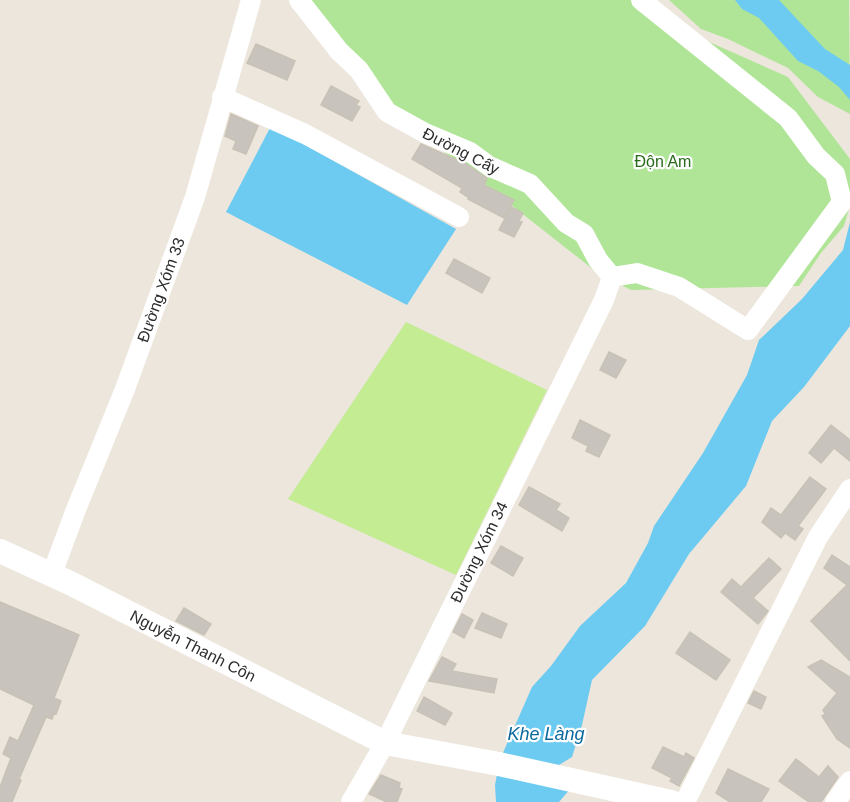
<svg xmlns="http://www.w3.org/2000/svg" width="850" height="802" font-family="Helvetica,sans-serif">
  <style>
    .green { fill: #b0e598 }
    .pitch { fill: #c4ec93 }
    .water { fill: #6dcbf1 }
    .building { fill: #c8c3bc; stroke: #c8c2b6; stroke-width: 1.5 }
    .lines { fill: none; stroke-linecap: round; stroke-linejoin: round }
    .minor { stroke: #fff; stroke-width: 20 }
    .tertiary { stroke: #fff; stroke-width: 24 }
    .labels { text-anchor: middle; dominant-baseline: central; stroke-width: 4.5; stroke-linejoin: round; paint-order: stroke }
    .street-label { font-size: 16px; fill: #2b2b2b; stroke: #fff }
    .park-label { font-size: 16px; fill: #286a19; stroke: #fff }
    .water-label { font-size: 18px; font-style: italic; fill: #0b699f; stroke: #fff }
  </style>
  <rect width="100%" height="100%" fill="#ede6dc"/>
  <path class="green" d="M289 0H641L689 33 788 77 850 159V205L844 226 821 253 799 286 631 290 599 274 402 119Z
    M669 0H849L850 114 818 97 788 68 728 39 701 29Z"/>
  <path class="pitch" d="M406 322 547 390 456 575 288 499Z"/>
  <path class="water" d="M735 0H779L825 49 850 65V100L839 87 818 71 798 61 759 18 742 9Z
    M271 126 456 229 407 305 226 212Z
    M850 222V326L804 387 772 421 746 486 689 554 645 626 592 680 582 725 572 757 554 768 502 755 532 687 551 666 580 626 626 583 648 543 654 526 703 453 747 375 759 340 802 299 843 250Z
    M499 764 578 780 559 802H496L495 785Z"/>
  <path class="building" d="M256 44 295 61 287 80 247 63Z
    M331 86 359 101 356 105 360 107 352 121 321 105Z
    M231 114 258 126 246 154 233 149 236 141 225 136Z
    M421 144 466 164 487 178 484 185 514 200 504 218 468 199 469 198 460 192 462 188 412 159Z
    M511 207 523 213 519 221 522 222 514 237 499 230Z
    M454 259 490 278 482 293 446 273Z
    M609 352 626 360 616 378 600 370Z
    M580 420 610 435 599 457 586 451 588 446 572 438Z
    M831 425 850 440V461L834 448 821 463 809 453Z
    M810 477 826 489 798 526 803 529 795 540 785 533 781 538 762 522 771 508 781 515Z
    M529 487 560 504 556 510 569 518 562 531 519 505Z
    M501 546 523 558 513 576 491 563Z
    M832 555 850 567V661L811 621 847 585 824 568Z
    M769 558 781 569 753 598 768 611 758 624 721 592 732 579 741 587Z
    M0 602 79 635 54 698 61 701 56 714 54 713 52 719 46 717 19 779 21 780 12 802H0V787L11 758 3 754 10 737 18 741 34 705 0 689Z
    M184 608 211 624 204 635 176 621Z
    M482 613 507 624 501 638 475 628Z
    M462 614 473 620 464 638 453 632Z
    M690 632 730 660 716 680 676 653Z
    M442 657 456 664 452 671 497 679 494 693 429 681Z
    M821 660 850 677V748L837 739 822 716 825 714 823 710 837 693 808 667Z
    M754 691 766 697 761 709 748 703Z
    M424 697 452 713 445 725 417 711Z
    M663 747 684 757 686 753 694 758 679 786 670 781 672 778 652 768Z
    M796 759 819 777 828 766 838 777 821 802H809L779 781Z
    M728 769 769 789 761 802H730L716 793Z
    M381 775 400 783 399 788 402 789 397 802H387L369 794Z"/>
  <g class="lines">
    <path class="minor" d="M299 0 339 51 359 70 387 112 425 133 470 152 489 166 530 184 566 223 584 234 598 260 612 277 604 300 385 743 351 802
      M222 97 305 134 459 217
      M612 277 637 273 679 287 748 330 842 202 835 174 816 156 788 118 641 0
      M52 574 75 512 125 389 195 197 251 0
      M685 802 818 537 850 489
      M835 802 850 781"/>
    <path class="tertiary" d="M0 551 70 583 385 743 499 764 671 802"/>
  </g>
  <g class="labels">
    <g class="street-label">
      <text transform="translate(461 151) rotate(27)">Đường Cấy</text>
      <text transform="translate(161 290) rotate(-70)">Đường Xóm 33</text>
      <text transform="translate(479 552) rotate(-64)">Đường Xóm 34</text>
      <text transform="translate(193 646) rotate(27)">Nguyễn Thanh Côn</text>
    </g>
    <g class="park-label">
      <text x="663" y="161">Độn Am</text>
    </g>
    <g class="water-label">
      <text x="546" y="734">Khe Làng</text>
    </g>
  </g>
</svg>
